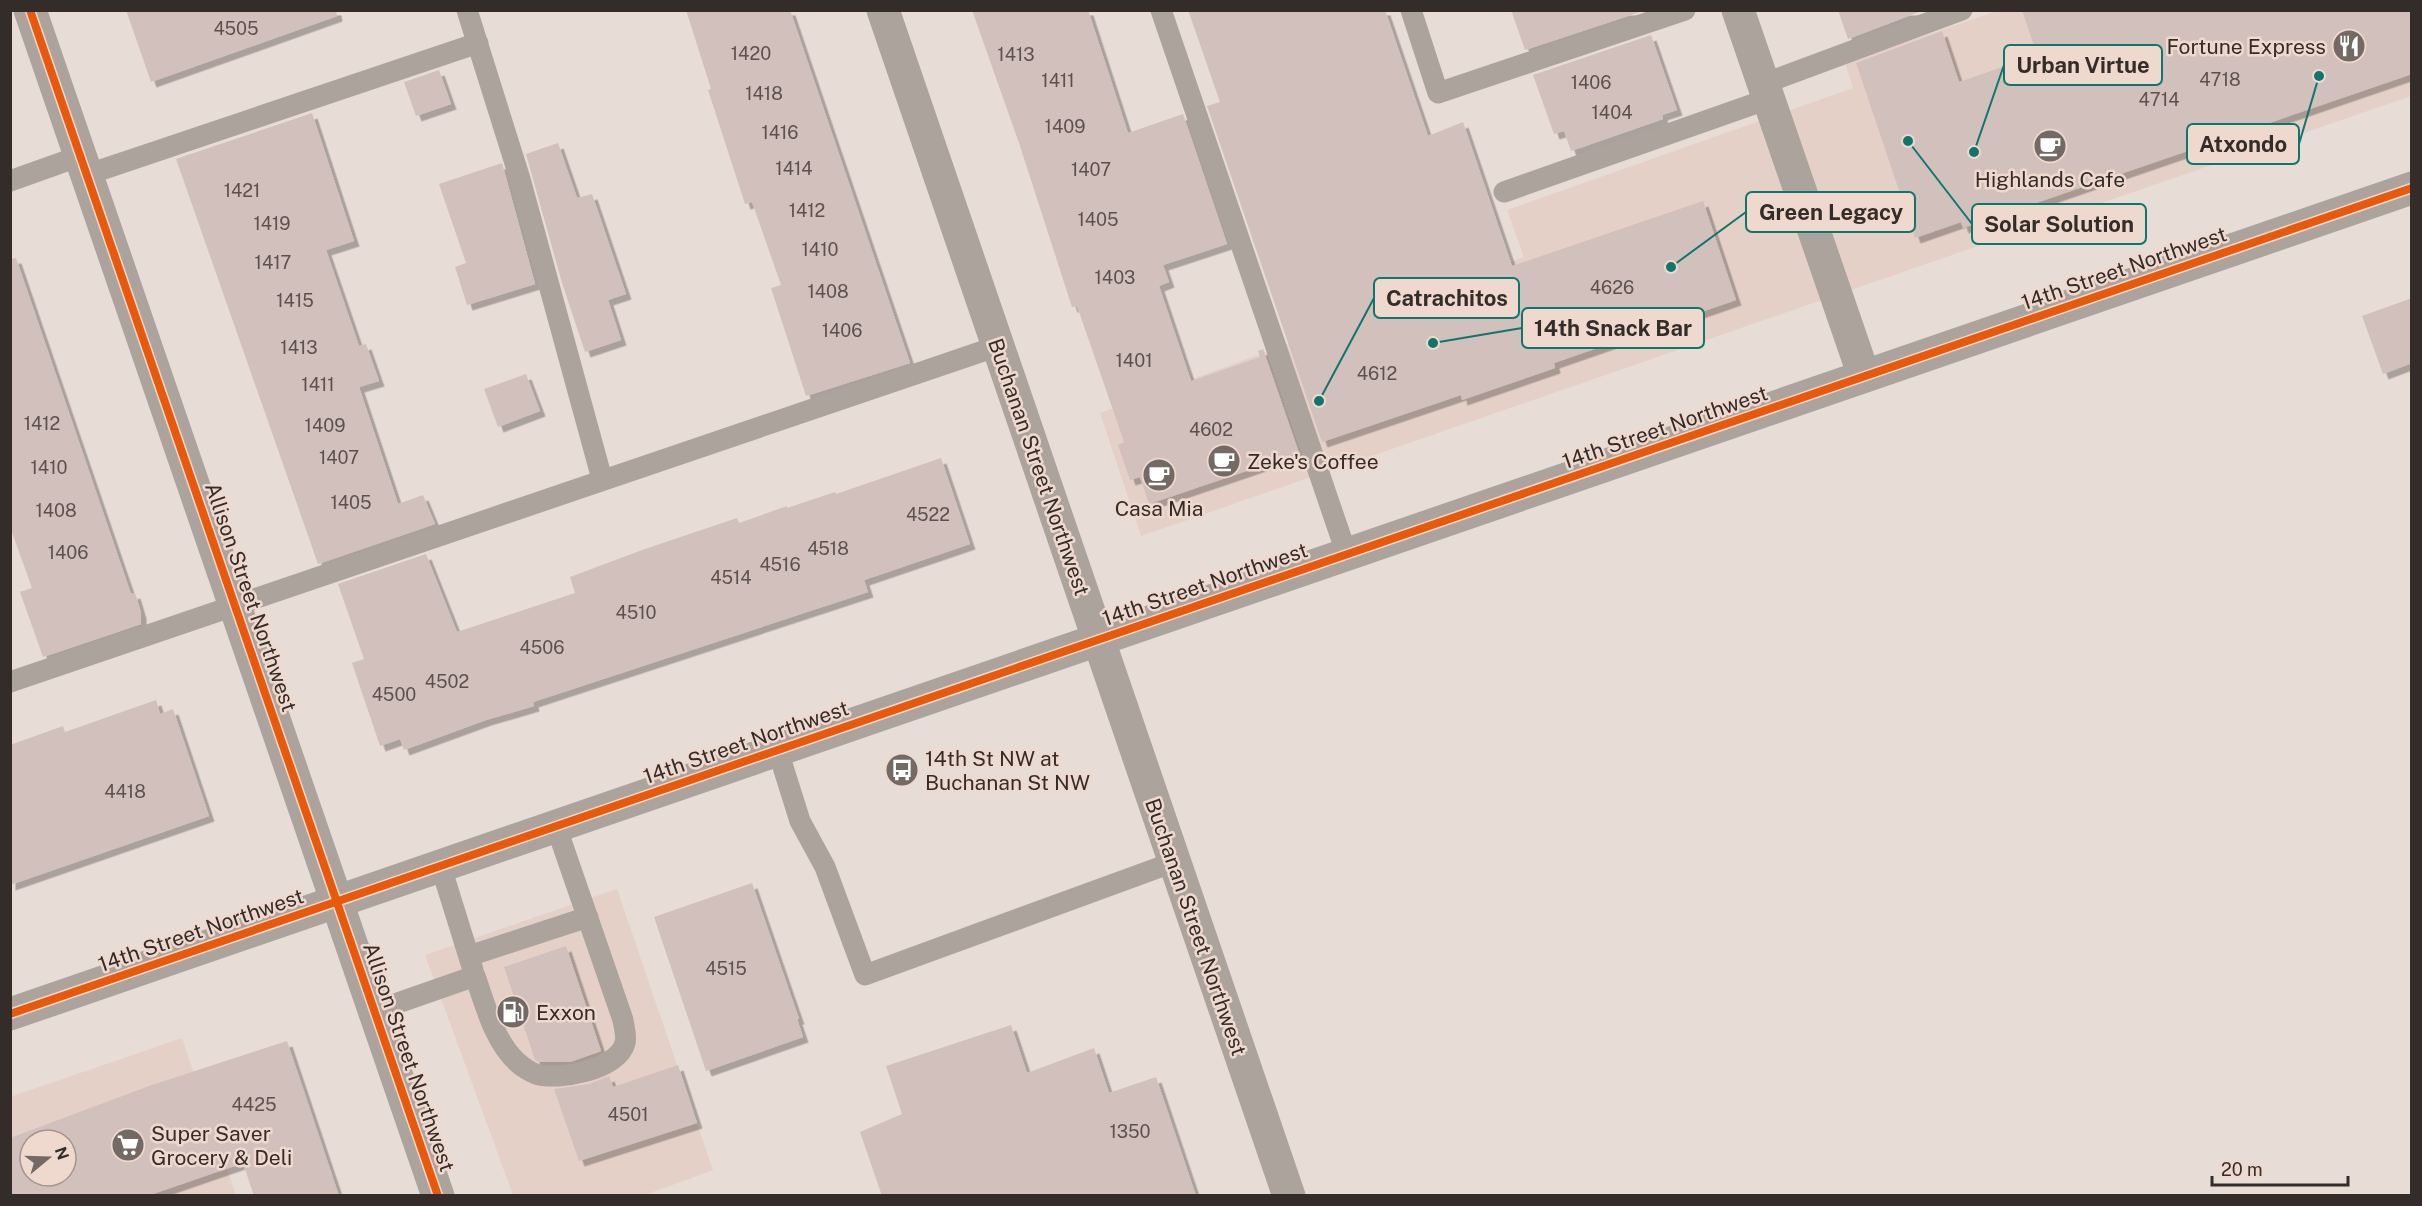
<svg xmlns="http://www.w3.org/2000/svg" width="2422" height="1206" font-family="'Public Sans',sans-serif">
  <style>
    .built { fill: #e5d0c7; fill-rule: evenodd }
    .building { fill: #d2c0bd; fill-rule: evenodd; filter: url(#shadow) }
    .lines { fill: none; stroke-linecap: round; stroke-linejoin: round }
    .service { stroke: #aba39c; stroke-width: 21 }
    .minor { stroke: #aba39c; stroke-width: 33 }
    .tertiary { stroke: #aba39c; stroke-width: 33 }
    .cycleway-casing { stroke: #efd9cf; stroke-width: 11 }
    .cycleway { stroke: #e8590c; stroke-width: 8 }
    .labels { text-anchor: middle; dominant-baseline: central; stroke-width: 5; stroke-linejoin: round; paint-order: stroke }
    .number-label { font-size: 18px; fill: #5c514d }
    .poi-label { font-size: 21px; fill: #342c28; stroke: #efd9cf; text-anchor: start }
    .street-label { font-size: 21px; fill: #342c28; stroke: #efd9cf }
    .leader { fill: none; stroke: #0f766e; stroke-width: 2 }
    .callout-dot { fill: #0f766e; stroke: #efd9cf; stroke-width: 2 }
    .callout { fill: #efd9cf; stroke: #0f766e; stroke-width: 2 }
    .callout-label { font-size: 22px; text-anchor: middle; font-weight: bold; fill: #342c28 }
  </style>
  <defs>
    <filter id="shadow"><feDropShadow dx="5.5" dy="5.5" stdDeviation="0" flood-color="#0004"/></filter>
  </defs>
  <rect width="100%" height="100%" fill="#e8dcd6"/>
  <path class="built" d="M1997 11H2411V96L1141 536 1100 413 1524 257 1507 210 1853 88 1845 63Z
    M617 889 713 1170 645 1195H513L425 955Z
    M182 1038 236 1195H11L10 1097ZM30 1140H66V1176H30Z"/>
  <path class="building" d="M126 10H336L337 16 151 82Z
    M686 10H790L910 363 806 396 771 288 781 285 752 202 745 204 708 90 711 89Z
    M972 10H1088L1128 133 1183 114 1227 244 1163 265 1169 282 1159 286 1191 381 1260 357 1258 351 1263 349 1299 453 1149 504 1140 477 1130 480 1118 445 1124 442 1077 306 1072 307 1019 143Z
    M1188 10H1385L1428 136 1463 122 1512 266 1703 201 1736 300 1554 363 1555 368 1462 400 1461 395 1322 442 1207 106 1220 102Z
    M1511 10H1643V11L1525 50Z
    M1838 10H1924L1848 39Z
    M2022 10H2412V74L1963 228 1961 222 1915 238 1856 63 1942 31 1959 82 2037 55Z
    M1651 35 1677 110 1662 115 1663 119 1571 151 1564 131 1554 134 1533 75Z
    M439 70 451 104 416 116 404 82Z
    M312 113 354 241 326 250 359 346 366 344 379 381 359 387 398 504 423 495 435 524 318 564 176 159Z
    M558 143 577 198 592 194 626 294 608 300 621 340 585 352 562 283 526 154Z
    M502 163 535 284 467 305 455 267 466 263 439 184Z
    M16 258 131 594 135 593 141 613V624L43 657 20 592 32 588 10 527V259Z
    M2412 298V363L2383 374 2362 316Z
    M526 374 540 411 498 427 484 389Z
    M941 458 970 544 864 580 868 592 533 702 534 706 486 720 404 750 400 739 380 746 352 663 364 659 338 584 426 554 457 632 575 593 570 577 642 550 737 518 739 523 787 506V508L835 492 836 494Z
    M156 700 160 714 173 709 209 816 10 885V745L63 726 65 732Z
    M752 883 799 1019H797L803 1037 706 1071 654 917Z
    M566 946 601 1051 570 1062H539L535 1060 504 967Z
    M1011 1025 1027 1073 1094 1048 1109 1093 1156 1077 1196 1196H882L860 1132 902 1114 886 1066Z
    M287 1041 339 1196H254L243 1163 147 1196H10V1138L149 1086ZM30 1140H66V1176H30Z
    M678 1065 697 1123 579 1161 554 1089 589 1084 609 1076 613 1087Z"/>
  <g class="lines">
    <path class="service" d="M467 10 520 179 602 479
      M1161 10 1347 555
      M1411 10 1438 93 1685 10
      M1763 84 1962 10
      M86 175 478 43
      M10 181 80 156
      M1504 192 1768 99
      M10 682 998 346
      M778 751 800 821 825 867 865 975 1174 862
      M441 867 473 970
      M469 956 588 917
      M375 1011 475 976C485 1004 494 1041 517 1062 521 1066 530 1072 536 1074 558 1081 618 1070 625 1043 627 1037 624 1027 623 1020L556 826"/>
    <path class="minor" d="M883 10 1289 1196
      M1738 10 1864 376"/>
    <path class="tertiary" d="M30 10 438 1196
      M10 1014 2412 188"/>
    <defs>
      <path id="cycleway" d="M30 10 438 1196
        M10 1014 2412 188"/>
    </defs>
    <use href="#cycleway" class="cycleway-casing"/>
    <use href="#cycleway" class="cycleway"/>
  </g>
  <defs>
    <symbol id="restaurant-disc" viewBox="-11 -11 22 22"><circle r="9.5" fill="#736a65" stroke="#efd9cf"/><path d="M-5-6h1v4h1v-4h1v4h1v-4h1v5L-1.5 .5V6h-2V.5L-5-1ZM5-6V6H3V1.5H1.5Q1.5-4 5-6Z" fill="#fff"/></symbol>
    <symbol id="cafe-disc" viewBox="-11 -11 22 22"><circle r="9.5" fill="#736a65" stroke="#efd9cf"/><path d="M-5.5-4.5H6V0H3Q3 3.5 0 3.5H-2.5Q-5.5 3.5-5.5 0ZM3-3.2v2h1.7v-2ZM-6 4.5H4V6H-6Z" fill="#fff"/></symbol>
    <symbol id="bus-disc" viewBox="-11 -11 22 22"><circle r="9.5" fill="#736a65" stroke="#efd9cf"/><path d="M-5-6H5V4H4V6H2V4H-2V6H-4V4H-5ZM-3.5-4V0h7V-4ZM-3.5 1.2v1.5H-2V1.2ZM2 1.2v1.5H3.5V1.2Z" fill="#fff"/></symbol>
    <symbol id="fuel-disc" viewBox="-11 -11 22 22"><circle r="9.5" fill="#736a65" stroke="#efd9cf"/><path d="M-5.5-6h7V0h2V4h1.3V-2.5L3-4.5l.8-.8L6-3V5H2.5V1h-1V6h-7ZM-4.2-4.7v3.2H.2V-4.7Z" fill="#fff"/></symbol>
    <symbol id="supermarket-disc" viewBox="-11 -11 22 22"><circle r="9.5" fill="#736a65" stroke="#efd9cf"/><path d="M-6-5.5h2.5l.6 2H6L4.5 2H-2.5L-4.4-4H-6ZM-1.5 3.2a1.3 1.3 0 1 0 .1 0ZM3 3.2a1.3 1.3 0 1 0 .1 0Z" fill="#fff"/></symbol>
  </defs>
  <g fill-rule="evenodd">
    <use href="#restaurant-disc" x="2330" y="27" width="38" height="38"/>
    <use href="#cafe-disc" x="2031" y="127" width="38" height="38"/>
    <use href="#cafe-disc" x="1205" y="442" width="38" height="38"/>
    <use href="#cafe-disc" x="1140" y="456" width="38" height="38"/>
    <use href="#bus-disc" x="883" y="751" width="38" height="38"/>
    <use href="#fuel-disc" x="494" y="993" width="38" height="38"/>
    <use href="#supermarket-disc" x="109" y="1126" width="38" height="38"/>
  </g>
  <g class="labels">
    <g class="number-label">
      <text x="236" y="28">4505</text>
      <text x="751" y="53">1420</text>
      <text x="1016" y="54">1413</text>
      <text x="2220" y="79">4718</text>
      <text x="1058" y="80">1411</text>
      <text x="1591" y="82">1406</text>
      <text x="764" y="93">1418</text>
      <text x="2159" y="99">4714</text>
      <text x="1612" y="112">1404</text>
      <text x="1065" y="126">1409</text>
      <text x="780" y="132">1416</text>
      <text x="794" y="168">1414</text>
      <text x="1091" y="169">1407</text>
      <text x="242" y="190">1421</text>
      <text x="807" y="210">1412</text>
      <text x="1098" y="219">1405</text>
      <text x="272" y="223">1419</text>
      <text x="820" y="249">1410</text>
      <text x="273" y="262">1417</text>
      <text x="1115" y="277">1403</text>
      <text x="1612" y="287">4626</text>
      <text x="828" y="291">1408</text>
      <text x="295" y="300">1415</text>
      <text x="842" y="330">1406</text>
      <text x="299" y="347">1413</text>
      <text x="1134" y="360">1401</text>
      <text x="1377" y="373">4612</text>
      <text x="318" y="384">1411</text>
      <text x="42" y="423">1412</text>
      <text x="325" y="425">1409</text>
      <text x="1211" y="429">4602</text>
      <text x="339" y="457">1407</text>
      <text x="49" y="467">1410</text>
      <text x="351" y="502">1405</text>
      <text x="56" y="510">1408</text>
      <text x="928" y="514">4522</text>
      <text x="828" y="548">4518</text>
      <text x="68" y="552">1406</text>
      <text x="780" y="564">4516</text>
      <text x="731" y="577">4514</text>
      <text x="636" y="612">4510</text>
      <text x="542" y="647">4506</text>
      <text x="447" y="681">4502</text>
      <text x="394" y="694">4500</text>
      <text x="125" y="791">4418</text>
      <text x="726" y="968">4515</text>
      <text x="254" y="1104">4425</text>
      <text x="628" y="1114">4501</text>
      <text x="1130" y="1131">1350</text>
    </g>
    <g class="poi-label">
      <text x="2326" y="46" text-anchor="end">Fortune Express</text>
      <text x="2050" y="179" text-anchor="middle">Highlands Cafe</text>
      <text x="1247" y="461">Zeke's Coffee</text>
      <text x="1159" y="508" text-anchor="middle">Casa Mia</text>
      <text x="925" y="758">14th St NW at<tspan x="925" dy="24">Buchanan St NW</tspan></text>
      <text x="536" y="1012">Exxon</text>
      <text x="151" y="1133">Super Saver<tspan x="151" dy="24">Grocery &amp; Deli</tspan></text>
    </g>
    <g class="street-label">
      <text transform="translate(2124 268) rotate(-19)">14th Street Northwest</text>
      <text transform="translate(1665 427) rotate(-19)">14th Street Northwest</text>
      <text transform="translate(1039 467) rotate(71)">Buchanan Street Northwest</text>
      <text transform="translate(1205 584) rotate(-19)">14th Street Northwest</text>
      <text transform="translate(251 597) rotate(71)">Allison Street Northwest</text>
      <text transform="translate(746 742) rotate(-19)">14th Street Northwest</text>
      <text transform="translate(1196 927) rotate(71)">Buchanan Street Northwest</text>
      <text transform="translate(201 930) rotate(-19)">14th Street Northwest</text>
      <text transform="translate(409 1057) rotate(71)">Allison Street Northwest</text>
    </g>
  </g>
  <path class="leader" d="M1974 152L2004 65M2319 76L2299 144M1671 267L1746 212M1908 141L1972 224M1319 401L1374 298M1433 343L1522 328"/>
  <g class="callout-dot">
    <circle cx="1974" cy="152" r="6"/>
    <circle cx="2319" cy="76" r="6"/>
    <circle cx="1671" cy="267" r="6"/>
    <circle cx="1908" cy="141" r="6"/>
    <circle cx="1319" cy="401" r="6"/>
    <circle cx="1433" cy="343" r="6"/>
  </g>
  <g class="callout">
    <rect x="2004" y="45" width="158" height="40" rx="6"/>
    <rect x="2187" y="124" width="112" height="40" rx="6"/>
    <rect x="1746" y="192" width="169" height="40" rx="6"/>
    <rect x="1972" y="204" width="174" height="40" rx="6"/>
    <rect x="1374" y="278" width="145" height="40" rx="6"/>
    <rect x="1522" y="308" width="182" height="40" rx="6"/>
  </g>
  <g class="callout-label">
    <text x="2083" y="73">Urban Virtue</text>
    <text x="2243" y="152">Atxondo</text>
    <text x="1831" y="220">Green Legacy</text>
    <text x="2059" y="232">Solar Solution</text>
    <text x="1447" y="306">Catrachitos</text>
    <text x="1613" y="336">14th Snack Bar</text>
  </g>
  <rect width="2422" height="1206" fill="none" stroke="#342c28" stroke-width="24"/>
  <g transform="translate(48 1158) rotate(71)"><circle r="28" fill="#efd9cf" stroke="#a4948c" stroke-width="1.5"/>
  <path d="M0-4.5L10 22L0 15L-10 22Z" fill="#736a65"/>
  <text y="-9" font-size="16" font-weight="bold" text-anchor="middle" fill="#342c28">N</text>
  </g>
  <path d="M2212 1176v9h136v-9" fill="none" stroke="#342c28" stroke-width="3"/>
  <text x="2221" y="1176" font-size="18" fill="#342c28" stroke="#efd9cf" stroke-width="4.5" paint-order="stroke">20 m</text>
</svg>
